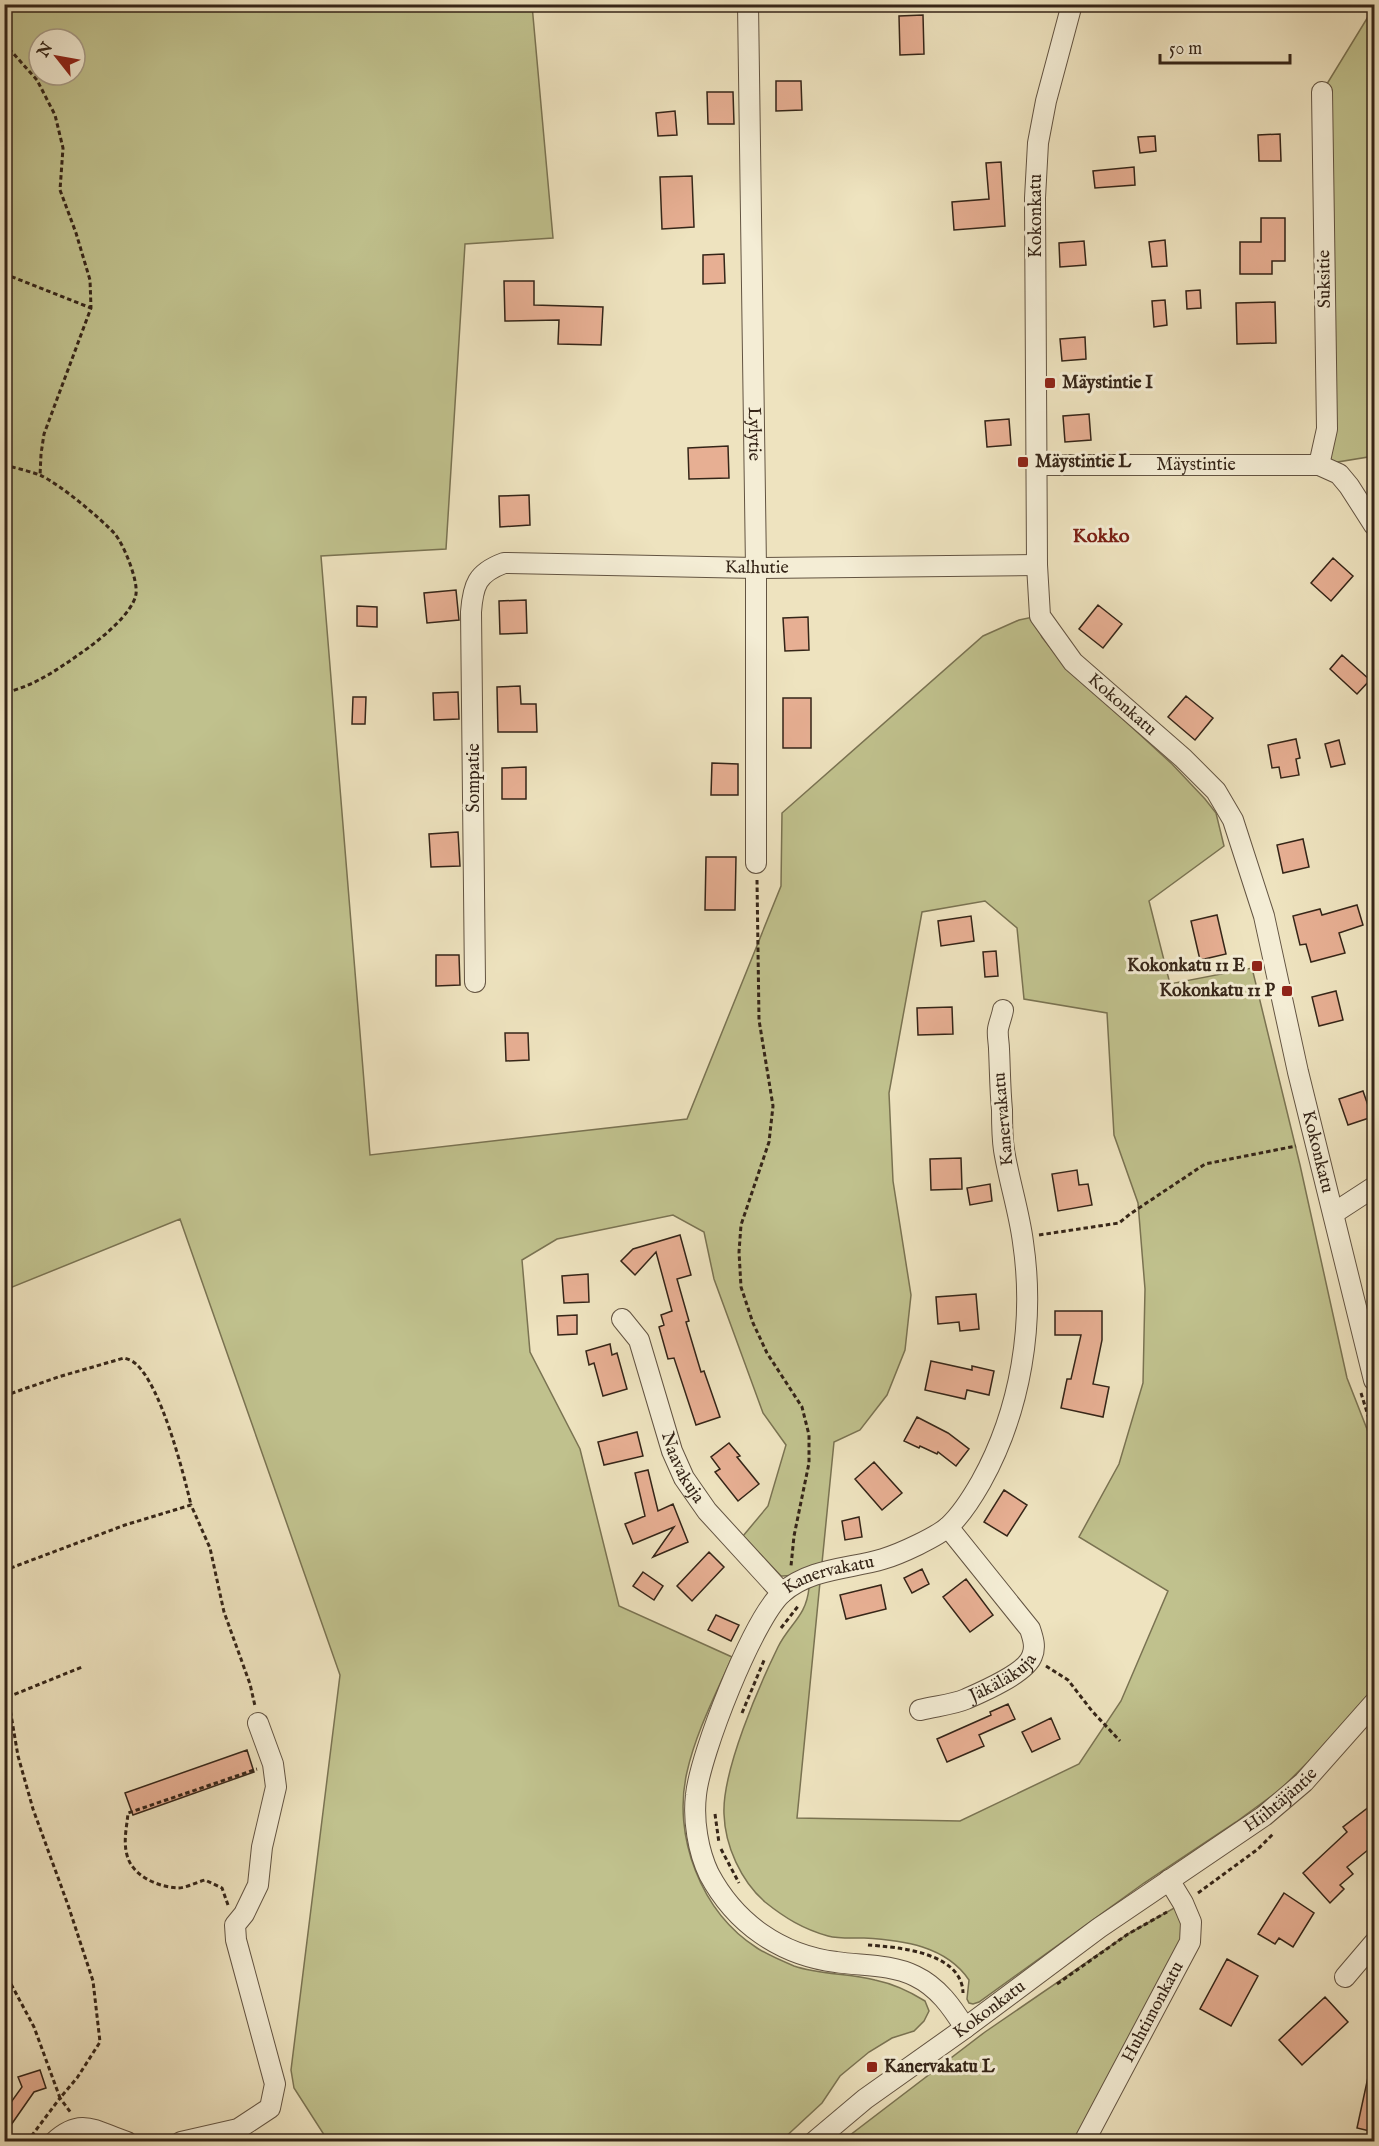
<svg xmlns="http://www.w3.org/2000/svg" width="1379" height="2146" font-family="'IM FELL English',serif">
  <style>
    .green { fill: #c0c18d; stroke: #7a7352; stroke-width: 1.5; fill-rule: evenodd }
    .building { fill: #e7af93; stroke: #352518; stroke-width: 1.5 }
    .lines { fill: none; stroke-linecap: round; stroke-linejoin: round }
    .minor-casing { stroke: #635442; stroke-width: 22 }
    .path { stroke: #352518; stroke-width: 3; stroke-dasharray: 4.5 3; stroke-linecap: butt }
    .minor { stroke: #f4edd5; stroke-width: 20 }
    .poi-dot { fill: #8f2418; stroke: #f4edd5; stroke-width: 2 }
    .labels { text-anchor: middle; dominant-baseline: central; stroke-width: 6; stroke-linejoin: round; paint-order: stroke }
    .street-label { font-size: 18px; fill: #352518; stroke: #f4edd5 }
    .poi-label { font-size: 18px; font-weight: bold; fill: #352518; stroke: #f4edd5; text-anchor: start }
    .neighbourhood-label { font-size: 20px; font-weight: bold; fill: #7a1f14; stroke: #f4edd5 }
  </style>
  <rect width="100%" height="100%" fill="#eee3bf"/>
  <filter id="stains"><feTurbulence type="fractalNoise" baseFrequency=".00333" numOctaves="4"/><feColorMatrix values="0 0 0 0 .2 0 0 0 0 .09 0 0 0 0 .02 0 0 0 .5 -.17"/></filter>
  <radialGradient id="worn" r=".72"><stop offset=".6" stop-color="#630" stop-opacity="0"/><stop offset="1" stop-color="#630" stop-opacity=".3"/></radialGradient>
  <path class="green" d="M5 5H532L553 238 465 244 446 549 321 556 370 1155 687 1119 781 886 782 813 983 636 1019 620 1033 617 1042 637 1064 665 1172 764 1205 799 1216 813 1224 846 1149 901 1170 984 1252 968 1300 1165 1347 1378 1374 1447V1688L1308 1762 1281 1789 1236 1822 1144 1883 979 2002 973 2004 969 2003 967 1999 969 1980C946 1946 903 1940 864 1938 853 1938 839 1939 828 1936 803 1929 785 1918 765 1902 741 1881 725 1846 724 1814 722 1771 759 1686 778 1647 790 1623 806 1617 809 1588L820 1582 797 1818 960 1821 1079 1764 1121 1701 1168 1591 1079 1537 1119 1464 1143 1383 1145 1289 1138 1203 1114 1135 1107 1013 1024 999 1017 928 985 901 922 912 889 1093 893 1181 911 1295 905 1350 887 1395 860 1430 834 1442 822 1563C809 1568 795 1577 781 1576L743 1536 768 1506 786 1445 763 1413 714 1279 704 1232 673 1215 557 1239 522 1260 530 1352 580 1449 619 1606 732 1657C716 1694 696 1732 687 1772 672 1836 701 1912 757 1948 768 1955 782 1961 794 1966 820 1975 849 1973 875 1980 894 1984 909 1991 925 2001L929 2011 924 2021 914 2031 892 2038 869 2052 840 2076 822 2103 781 2141H328L294 2088 291 2070 340 1675 180 1219 5 1290ZM39 39H75V75H39Z
    M1374 7V456L1319 465 1322 92Z
    M1183 1903 1191 1922 1084 2141 841 2142 985 2032 1128 1934Z"/>
  <path class="building" d="M923 15 924 54 900 55 899 16Z
    M776 81H801L802 110 776 111Z
    M707 92H733L734 124H708Z
    M675 111 677 135 658 136 656 113Z
    M1280 134 1281 161H1259L1258 135Z
    M1155 136 1156 151 1140 153 1138 137Z
    M1001 162 1005 226 954 230 952 202 989 199 986 163Z
    M1134 167 1135 185 1095 188 1093 171Z
    M692 176 694 227 662 229 660 177Z
    M1261 218H1285V261H1272V274H1240V242H1261Z
    M1165 240 1167 266 1152 267 1149 242Z
    M1084 241 1086 265 1060 267 1059 243Z
    M724 254 725 283 703 284V255Z
    M504 281H534V305L603 307 601 345 558 344 559 320 505 321Z
    M1200 290 1201 308 1187 309 1186 291Z
    M1165 300 1167 325 1154 327 1152 301Z
    M1275 302 1276 343 1237 344 1236 303Z
    M1085 337 1086 359 1062 361 1060 339Z
    M1089 414 1091 440 1065 442 1063 416Z
    M1009 419 1011 445 987 447 985 421Z
    M728 446 729 478 689 479 688 448Z
    M529 495 530 525 500 527 499 496Z
    M1333 558 1353 576 1331 601 1311 583Z
    M456 590 459 620 427 623 424 593Z
    M526 600 527 633 500 634 499 601Z
    M1098 605 1122 624 1103 648 1079 629Z
    M357 606 377 607V627L357 626Z
    M808 617 809 650 785 651 783 618Z
    M1342 655 1370 680 1357 694 1330 669Z
    M520 686 521 704H536L537 732H498L497 687Z
    M458 692 459 719 434 720 433 693Z
    M1186 696 1213 718 1195 740 1168 717Z
    M353 697H366L365 724H352Z
    M783 698H811V748H783Z
    M1296 739 1300 758 1296 759 1299 775 1281 778 1279 767 1272 768 1268 745Z
    M1339 740 1345 764 1331 767 1325 744Z
    M712 763 738 764V795H711Z
    M526 767V799H502V768Z
    M458 832 460 866 431 867 429 834Z
    M1303 839 1309 867 1283 873 1277 845Z
    M706 857H736L735 910H705Z
    M1357 905 1363 925 1339 933 1345 953 1311 962 1306 944 1300 945 1293 916 1320 909 1322 915Z
    M1217 915 1226 954 1200 960 1191 921Z
    M971 916 974 941 941 946 938 921Z
    M996 951 998 976 985 977 983 952Z
    M436 955H459L460 985 436 986Z
    M1336 991 1343 1020 1319 1026 1312 997Z
    M952 1007 953 1034 918 1035 917 1008Z
    M505 1033H528L529 1060 506 1061Z
    M1363 1091 1372 1117 1348 1125 1339 1099Z
    M961 1158 962 1189 931 1190 930 1159Z
    M1077 1170 1079 1185 1088 1184 1092 1205 1058 1211 1052 1174Z
    M990 1184 992 1201 970 1205 967 1188Z
    M680 1235 691 1275 677 1279 689 1321 686 1322 701 1372 704 1371 720 1417 696 1425 674 1358 668 1359 659 1327 664 1325 661 1315 672 1311 656 1252 635 1275 621 1261 633 1249Z
    M588 1274 589 1302 564 1303 562 1276Z
    M976 1294 979 1329 960 1331 959 1322 938 1324 936 1297Z
    M1055 1311H1102V1340L1093 1384 1109 1387 1103 1417 1061 1408 1067 1379H1071L1081 1335H1055Z
    M577 1315V1334L558 1335 557 1316Z
    M610 1344 612 1355 617 1353 627 1389 603 1396 594 1363 589 1365 586 1351Z
    M931 1361 972 1370V1366L994 1371 989 1395 967 1390 965 1399 925 1390Z
    M917 1417 948 1433 969 1449 956 1466 938 1452 937 1454 920 1446 919 1448 904 1441Z
    M637 1432 643 1456 604 1465 598 1442Z
    M729 1443 740 1456 737 1457 759 1484 738 1501 715 1472 720 1469 711 1457Z
    M874 1462 902 1493 882 1510 855 1479Z
    M648 1470 658 1511 673 1504 688 1542 653 1557 674 1527 633 1544 625 1524 645 1516 635 1473Z
    M1004 1490 1027 1505 1007 1536 984 1522Z
    M859 1517 862 1537 845 1540 842 1521Z
    M709 1552 724 1567 692 1601 677 1586Z
    M922 1569 929 1584 912 1593 904 1578Z
    M643 1572 663 1586 654 1600 633 1586Z
    M966 1579 993 1615 970 1632 943 1597Z
    M881 1585 886 1609 846 1619 840 1595Z
    M716 1615 739 1625 731 1641 708 1630Z
    M1008 1704 1015 1719 979 1735 984 1746 947 1762 937 1739 991 1715 990 1712Z
    M1051 1718 1060 1739 1032 1752 1022 1732Z
    M247 1750 254 1772 133 1815 125 1793Z
    M1374 1803V1845L1347 1867 1353 1874 1340 1885 1344 1889 1330 1903 1303 1873 1347 1832 1343 1827Z
    M1284 1893 1314 1913 1293 1947 1279 1938 1275 1944 1258 1934Z
    M1227 1959 1258 1976 1231 2026 1200 2009Z
    M1325 1997 1348 2022 1302 2065 1279 2040Z
    M40 2070 46 2088 34 2092 4 2135V2112L22 2087 18 2077Z
    M1368 2077 1374 2078V2132L1357 2128Z"/>
  <g class="lines">
    <defs>
      <g id="minor">
        <path id="s1" d="M748 4 756 568V863"/>
        <path id="s2" d="M1072 4 1046 101 1038 143 1035 198 1037 565 1040 616 1073 662 1183 758 1216 791 1233 820 1264 916 1298 1072 1374 1380"/>
        <path id="s3" d="M1038 465H1319L1339 474 1349 486 1374 525"/>
        <path d="M1319 465 1327 429 1322 92"/>
        <path id="s4" d="M475 982 471 612C473 585 477 573 504 563L756 568 1037 565"/>
        <path d="M1334 1213 1374 1187"/>
        <path id="s5" d="M622 1319 639 1340 672 1451 684 1478 707 1511 782 1593"/>
        <path id="s6" d="M920 1710C935 1706 952 1705 966 1699 982 1692 1026 1673 1032 1656 1036 1647 1033 1638 1030 1629L948 1527"/>
        <path d="M1345 1977 1374 1943"/>
        <path id="s7" d="M965 2028C952 2007 938 1987 915 1976 890 1964 862 1966 836 1962 780 1955 735 1923 709 1874 698 1851 693 1820 696 1795 700 1754 753 1619 782 1593 810 1568 850 1569 883 1559 900 1554 937 1537 949 1526 961 1515 973 1496 981 1482 1021 1410 1035 1323 1023 1242 1019 1211 1009 1181 1004 1150 1002 1137 1002 1123 1002 1110 1000 1089 1000 1069 999 1049 999 1043 997 1035 998 1029 999 1023 1002 1016 1003 1010"/>
        <path d="M54 2142C82 2116 96 2132 127 2142"/>
        <path d="M181 2142 238 2129 270 2108 275 2084 236 1940 235 1925 244 1914 258 1885 262 1847 276 1787 273 1764 258 1723"/>
        <path id="s8" d="M814 2142 865 2099 965 2028 1099 1928 1264 1816 1304 1782 1374 1703"/>
        <path id="s9" d="M1084 2142 1190 1942 1191 1922 1183 1903 1169 1880"/>
      </g>
    </defs>
    <use href="#minor" class="minor-casing"/>
    <path class="path" d="M4 43 37 80 55 115 63 148 60 190 76 233 90 280 91 308 44 434 41 454 40 476
      M4 277 10 276 91 308
      M4 465C16 468 29 471 40 475 61 485 99 517 115 534 124 545 138 580 136 594 133 614 97 642 81 653 57 670 34 686 4 693
      M757 880 759 1020 773 1106 769 1142 741 1225 739 1252 741 1287 753 1323 767 1353 802 1407 809 1435V1463L794 1536 791 1566
      M1039 1235 1119 1223 1130 1214 1205 1164 1296 1146
      M1361 1393 1374 1435
      M4 1396 58 1377 124 1358C128 1359 133 1361 136 1364 161 1386 183 1471 191 1505
      M4 1572 8 1569 125 1525 191 1505 210 1548 224 1612 250 1684 255 1706
      M781 1628 799 1605
      M1046 1666 1068 1680 1092 1711 1120 1741
      M4 1690 8 1697 82 1667
      M742 1713 765 1658
      M715 1814 719 1843
      M721 1849 739 1883
      M1198 1893 1258 1849 1273 1834
      M228 1905 222 1888 205 1880C197 1882 186 1888 178 1888 158 1887 132 1876 127 1855 123 1841 127 1826 128 1813L257 1769
      M868 1945C897 1947 962 1952 963 1993
      M4 1971 34 2027 60 2098 77 2078 100 2042 93 1981 68 1905 33 1809 18 1756 8 1697
      M1057 1984 1128 1934 1167 1912
      M27 2142 60 2098 71 2113"/>
    <use href="#minor" class="minor"/>
  </g>
  <g class="poi-dot">
    <rect x="1044" y="377" width="12" height="12" rx="3"/>
    <rect x="1017" y="456" width="12" height="12" rx="3"/>
    <rect x="1251" y="960" width="12" height="12" rx="3"/>
    <rect x="1281" y="985" width="12" height="12" rx="3"/>
    <rect x="866" y="2061" width="12" height="12" rx="3"/>
  </g>
  <g class="labels">
    <g class="street-label">
      <text transform="translate(1036 216) rotate(-90)">Kokonkatu</text>
      <text transform="translate(1325 279) rotate(-91)">Suksitie</text>
      <text stroke="none"><textPath href="#s1" startOffset="430">Lylytie</textPath></text>
      <text stroke="none"><textPath href="#s3" startOffset="158">Mäystintie</textPath></text>
      <text stroke="none"><textPath href="#s4" startOffset="687">Kalhutie</textPath></text>
      <text stroke="none"><textPath href="#s2" startOffset="738">Kokonkatu</textPath></text>
      <text transform="translate(474 778) rotate(-90)">Sompatie</text>
      <text transform="translate(1004 1119) rotate(-95)">Kanervakatu</text>
      <text stroke="none"><textPath href="#s2" startOffset="1242">Kokonkatu</textPath></text>
      <text stroke="none"><textPath href="#s5" startOffset="162">Naavakuja</textPath></text>
      <text stroke="none"><textPath href="#s7" startOffset="668">Kanervakatu</textPath></text>
      <text stroke="none"><textPath href="#s6" startOffset="90">Jäkäläkuja</textPath></text>
      <text stroke="none"><textPath href="#s8" startOffset="579">Hiihtäjäntie</textPath></text>
      <text stroke="none"><textPath href="#s8" startOffset="220">Kokonkatu</textPath></text>
      <text stroke="none"><textPath href="#s9" startOffset="147">Huhtimonkatu</textPath></text>
    </g>
    <g class="poi-label">
      <text x="1062" y="383">Mäystintie I</text>
      <text x="1035" y="462">Mäystintie L</text>
      <text x="1245" y="966" text-anchor="end">Kokonkatu 11 E</text>
      <text x="1275" y="991" text-anchor="end">Kokonkatu 11 P</text>
      <text x="884" y="2067">Kanervakatu L</text>
    </g>
    <g class="neighbourhood-label">
      <text x="1101" y="536">Kokko</text>
    </g>
  </g>
  <rect width="1379" height="2146" fill="none" stroke="#eee3bf" stroke-width="24"/>
  <rect x="6" y="6" width="1367" height="2134" fill="none" stroke="#352518" stroke-width="3"/>
  <rect x="12" y="12" width="1355" height="2122" fill="none" stroke="#352518" stroke-width="1.5"/>
  <g transform="translate(57 57) rotate(301)"><circle r="28" fill="#f4edd5" stroke="#a89d89" stroke-width="1.5"/>
  <path d="M0-4.5L10 22L0 15L-10 22Z" fill="#8f2418"/>
  <text y="-9" font-size="16" font-weight="bold" text-anchor="middle" fill="#352518">N</text>
  </g>
  <path d="M1160 54v9h130v-9" fill="none" stroke="#352518" stroke-width="3"/>
  <text x="1169" y="54" font-size="18" fill="#352518" stroke="#f4edd5" stroke-width="4.5" paint-order="stroke">50 m</text>
  <rect width="100%" height="100%" filter="url(#stains)"/>
  <rect width="100%" height="100%" fill="url(#worn)"/>
</svg>
